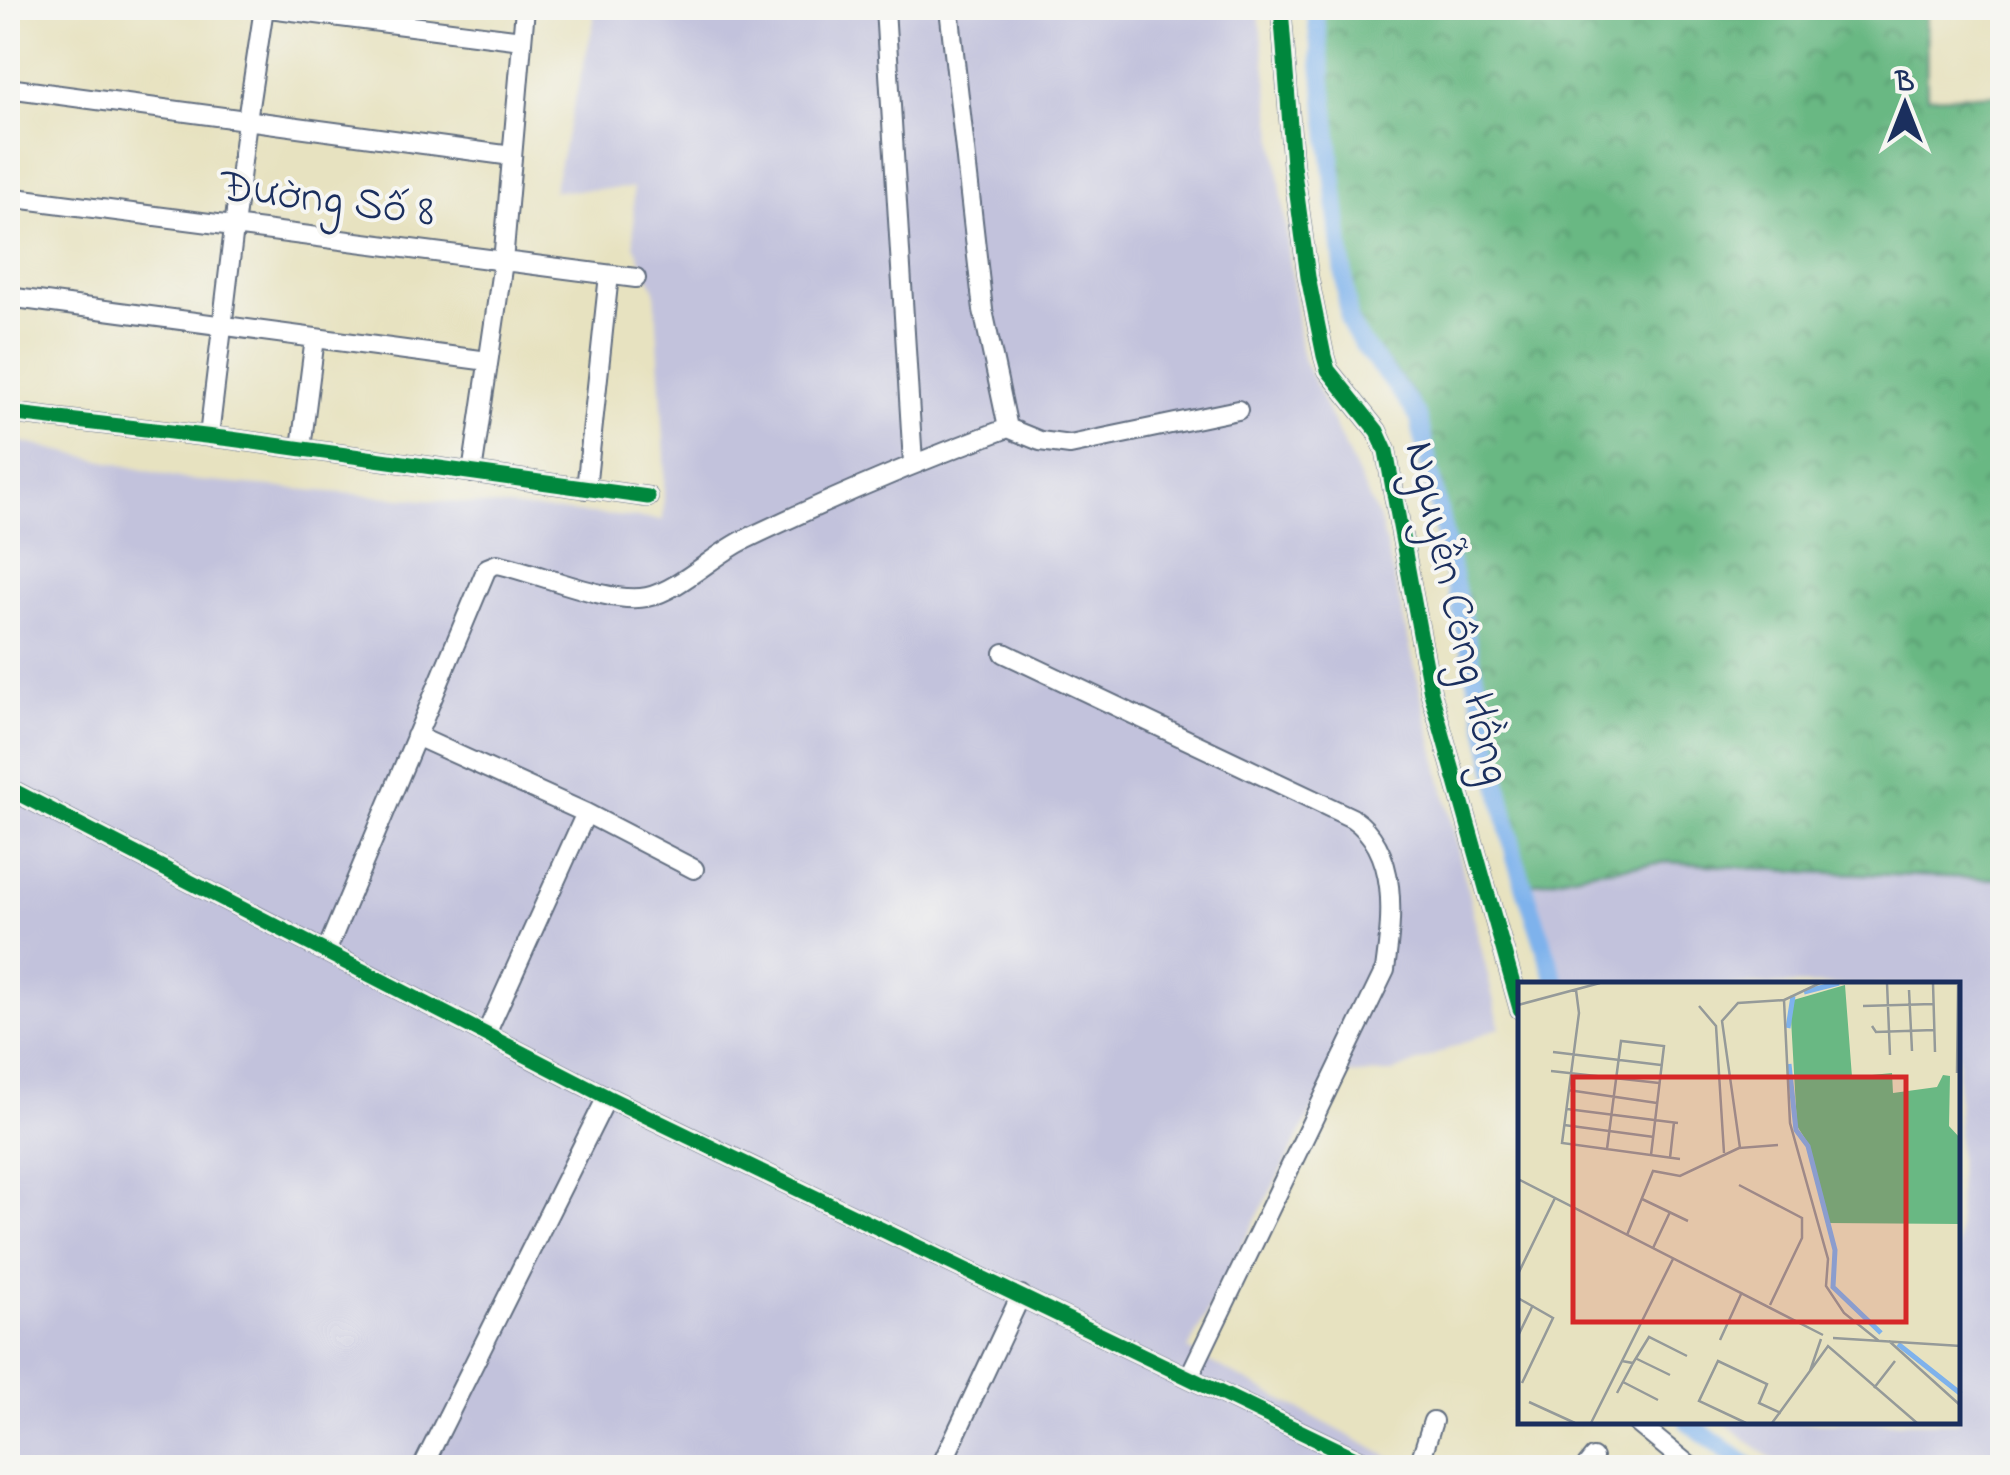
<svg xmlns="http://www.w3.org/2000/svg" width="2010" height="1475" font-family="'Indie Flower',sans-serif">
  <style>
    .industrial { fill: #c2c2dc }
    .forest { fill: url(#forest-crowns); stroke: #427470; stroke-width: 2.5 }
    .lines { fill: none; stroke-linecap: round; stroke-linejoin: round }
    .canal { stroke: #7eb2ec; stroke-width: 18 }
    .minor-casing { stroke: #626e80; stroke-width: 22 }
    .minor { stroke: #fff; stroke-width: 18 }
    .cycleway-casing { stroke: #f6f6f2; stroke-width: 21 }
    .cycleway { stroke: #00873e; stroke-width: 15 }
    .labels { text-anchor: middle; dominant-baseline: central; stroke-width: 8; stroke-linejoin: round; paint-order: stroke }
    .street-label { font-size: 45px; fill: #1b2f5e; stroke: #f6f6f2 }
    .inset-river { fill: none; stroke: #7eb2ec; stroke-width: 5 }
    .inset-road { fill: none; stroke: #959a99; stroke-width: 2.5 }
    .view { fill: #d62828; fill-opacity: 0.15; stroke: #d62828; stroke-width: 5 }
    .inset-edge { fill: none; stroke: #1b2f5e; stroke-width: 5 }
  </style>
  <defs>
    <pattern id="forest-crowns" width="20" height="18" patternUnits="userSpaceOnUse" patternTransform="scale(2.5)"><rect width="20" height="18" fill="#69b883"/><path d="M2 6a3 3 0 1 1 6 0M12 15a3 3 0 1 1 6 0" fill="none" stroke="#56966e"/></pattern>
  </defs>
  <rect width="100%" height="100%" fill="#f6f6f2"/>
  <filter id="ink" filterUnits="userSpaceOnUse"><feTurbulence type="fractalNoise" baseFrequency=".01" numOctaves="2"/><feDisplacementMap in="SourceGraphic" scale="20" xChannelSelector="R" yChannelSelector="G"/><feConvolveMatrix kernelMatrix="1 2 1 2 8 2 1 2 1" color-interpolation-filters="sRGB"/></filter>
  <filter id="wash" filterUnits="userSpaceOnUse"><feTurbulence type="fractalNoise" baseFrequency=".0048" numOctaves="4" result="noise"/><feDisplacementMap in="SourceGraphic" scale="40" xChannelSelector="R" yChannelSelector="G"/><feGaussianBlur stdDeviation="2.25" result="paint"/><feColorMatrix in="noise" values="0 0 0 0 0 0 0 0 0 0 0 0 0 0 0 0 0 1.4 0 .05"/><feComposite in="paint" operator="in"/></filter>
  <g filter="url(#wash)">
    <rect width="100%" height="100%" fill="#e7e2c0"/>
    <path class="industrial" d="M593 8H1258L1302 356 1381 524 1500 1027 1392 1073 1331 1075 1188 1350 1408 1467 8 1468V439L188 480 663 520 665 458 655 290 634 245 633 188 553 191 594 21Z
      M1669 862 1808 872 2002 879V1467H1783L1724 1423 1958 1422V985H1553L1554 948 1530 884 1597 870Z"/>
    <path class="forest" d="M1320 8H1697C1726 17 1766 19 1795 8H1926L1927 97 2002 94V879L1808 872 1669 862 1597 870 1530 884 1494 751 1423 413C1408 374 1368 353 1355 313Z"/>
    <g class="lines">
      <path class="canal" d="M1315 8 1349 321C1367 358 1399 383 1419 419L1515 858 1557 985
        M1688 1422 1751 1468"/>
    </g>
  </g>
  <g filter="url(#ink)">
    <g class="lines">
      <defs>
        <path id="minor" d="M269 8 522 40
          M885 8 913 463
          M949 8 983 310 1008 428 1040 441 1070 445 1238 410
          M1281 8 1293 165 1308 277 1324 356 1328 370 1377 431 1386 451 1431 693 1520 1009
          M8 88 512 156
          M8 197 636 278
          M8 297 488 361
          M8 413 231 439 648 497
          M209 436 247 120 264 8
          M301 448 315 338
          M472 473 503 262 525 8
          M586 489 609 275
          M1004 653 1352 818C1400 851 1392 919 1385 970L1189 1377
          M416 736 586 813 694 869
          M8 788 607 1097 1376 1468
          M326 952 487 568 497 564C537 572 609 605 647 597 680 590 714 554 746 539 832 498 918 461 1008 428
          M486 1034 586 813
          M1636 1422 1692 1468
          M422 1468 607 1097
          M940 1468 1021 1295
          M1418 1468 1433 1421
          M1585 1468 1593 1458"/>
      </defs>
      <use href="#minor" class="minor-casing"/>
      <use href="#minor" class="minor"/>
      <defs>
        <path id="cycleway" d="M1281 8 1293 165 1308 277 1324 356 1328 370 1377 431 1386 451 1431 693 1520 1009
          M8 413 231 439 648 497
          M8 788 607 1097 1376 1468"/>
      </defs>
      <use href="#cycleway" class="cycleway-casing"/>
      <use href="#cycleway" class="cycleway"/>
    </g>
  </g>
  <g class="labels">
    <g class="street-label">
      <text transform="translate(327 201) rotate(7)">Đường Số 8</text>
      <text transform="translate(1456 613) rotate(77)">Nguyễn Công Hồng</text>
    </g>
  </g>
  <g transform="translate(1518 982)">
    <rect width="442" height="442" fill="#e7e2c0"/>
    <path d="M327 3 334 95 374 91 375 111 419 105 425 93 432 94 431 144 442 156V242L309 241 291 163 279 144 272 19Z" fill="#69b883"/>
    <path class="inset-river" d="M286 10 321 1M270 46 275 14M271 82 278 148 290 164 317 268 315 305 363 351M380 362 443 412"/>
    <path class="inset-road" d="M302 1 266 18 272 141 310 277 308 304 326 331 361 359M369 1 372 73M415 1 417 70M58 8 61 31 44 161 162 177M391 8 394 69M0 23 82 1M181 24 198 44 206 171M345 24 415 22M354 44 358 50 416 48M35 70 143 83M33 89 141 101M439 91 440 3M50 108 139 121M49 127 160 141M46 143 136 155M260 163 222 166 204 39 220 21 266 18M89 167 103 59 146 64 133 173M152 176 156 140M0 197 305 353M221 203 284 236V256L252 323M124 217 170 239M109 253 135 189 162 194 221 166M135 266 152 230M0 292 37 216M0 316 35 336 4 401M0 354 15 323M315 356 443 364M202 358 224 310M371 359 443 424M117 376 152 393M104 379 115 381 131 355 169 374M292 389 310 364 399 441M105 400 140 418M356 406 377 379M99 411 115 381M11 420 57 441M73 441 155 277M228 441 181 419 200 379 249 402 241 421 263 431M254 441 292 389 303 357"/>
    <path class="view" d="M55 95H388V340H55Z"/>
    <rect width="442" height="442" class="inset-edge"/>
  </g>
  <rect width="2010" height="1475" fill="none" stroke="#f6f6f2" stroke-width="40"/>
  <g transform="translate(1905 105)" stroke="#f6f6f2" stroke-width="8" paint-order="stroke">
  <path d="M0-8L18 38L0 25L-18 38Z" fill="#1b2f5e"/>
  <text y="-15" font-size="28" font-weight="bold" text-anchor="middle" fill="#1b2f5e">B</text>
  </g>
</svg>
